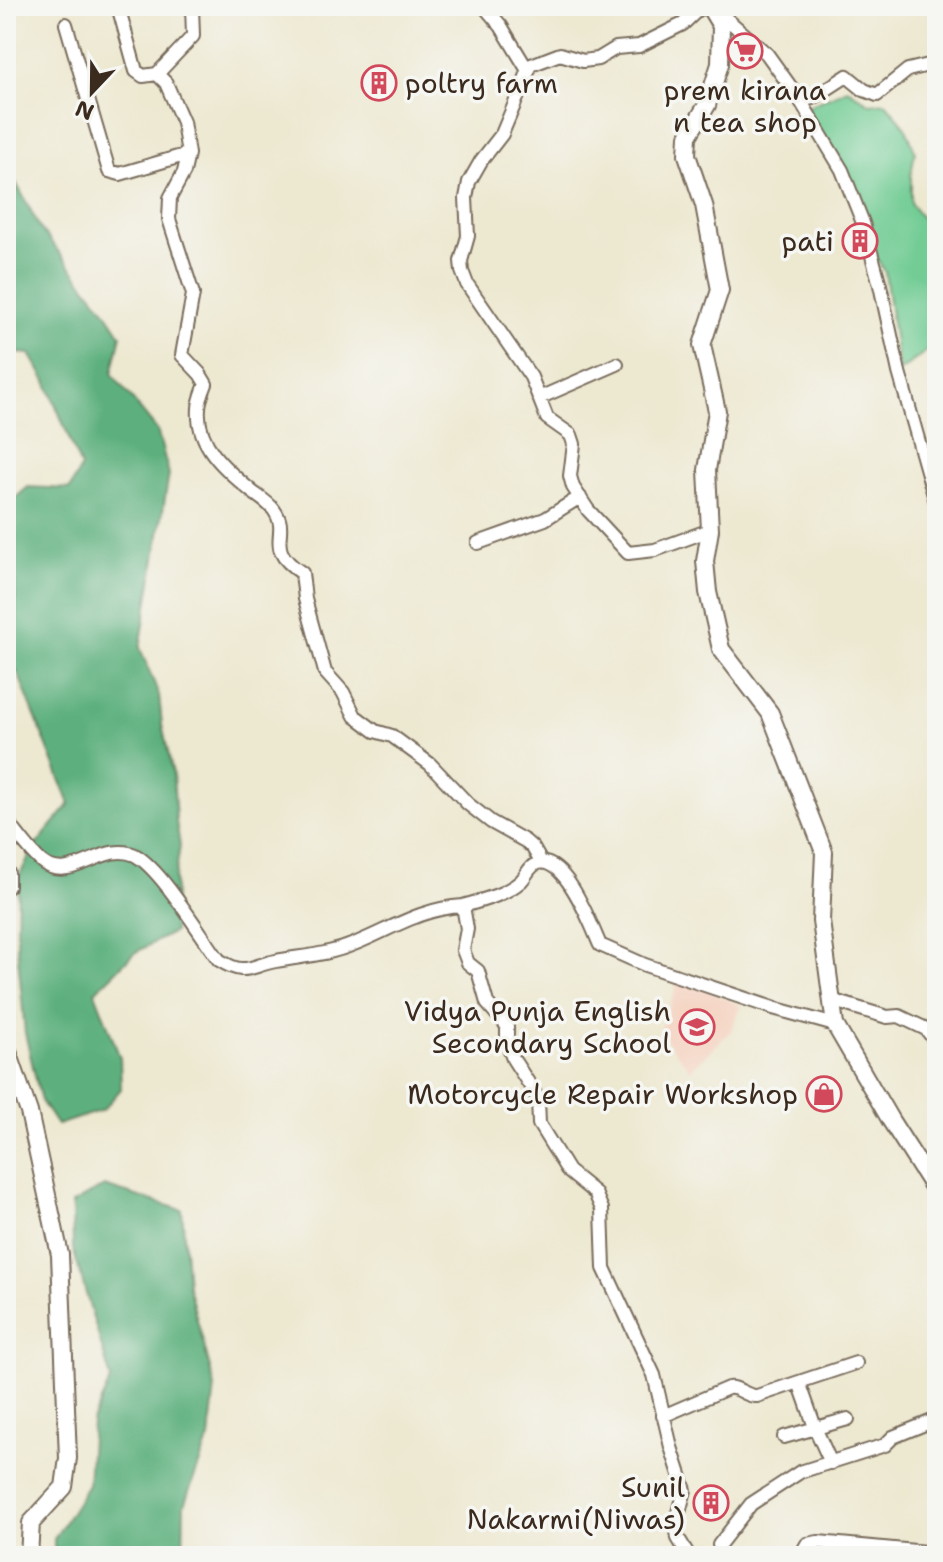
<svg xmlns="http://www.w3.org/2000/svg" width="943" height="1562" font-family="'Shantell Sans',sans-serif">
  <style>
    .built { fill: #f5d3c1 }
    .green { fill: #72cc94; stroke: #567b59; stroke-width: 2 }
    .forest { fill: #5db07e; stroke: #4c6d4e; stroke-width: 2 }
    .lines { fill: none; stroke-linecap: round; stroke-linejoin: round }
    .street-casing { stroke: #796c5c; stroke-width: 16 }
    .secondary-casing { stroke: #796c5c; stroke-width: 20 }
    .street { stroke: #fff; stroke-width: 12 }
    .secondary { stroke: #fff; stroke-width: 16 }
    .labels { text-anchor: middle; dominant-baseline: central; stroke-width: 7; stroke-linejoin: round; paint-order: stroke }
    .poi-label { font-size: 28px; fill: #3b2a1e; stroke: #f6f6f2; text-anchor: end }
  </style>
  <rect width="100%" height="100%" fill="#f6f6f2"/>
  <filter id="ink" filterUnits="userSpaceOnUse"><feTurbulence type="fractalNoise" baseFrequency=".0125" numOctaves="2"/><feDisplacementMap in="SourceGraphic" scale="16" xChannelSelector="R" yChannelSelector="G"/><feConvolveMatrix kernelMatrix="1 2 1 2 8 2 1 2 1" color-interpolation-filters="sRGB"/></filter>
  <filter id="wash" filterUnits="userSpaceOnUse"><feTurbulence type="fractalNoise" baseFrequency=".006" numOctaves="4" result="noise"/><feDisplacementMap in="SourceGraphic" scale="32" xChannelSelector="R" yChannelSelector="G"/><feGaussianBlur stdDeviation="1.8" result="paint"/><feColorMatrix in="noise" values="0 0 0 0 0 0 0 0 0 0 0 0 0 0 0 0 0 1.4 0 .05"/><feComposite in="paint" operator="in"/></filter>
  <g filter="url(#wash)">
    <rect width="100%" height="100%" fill="#ede8d0"/>
    <path class="built" d="M676 977 742 1006 730 1032 690 1070 660 1032 674 994Z"/>
    <path class="green" d="M848 89 870 104 885 102 905 126 915 151 911 175V204L924 221 932 239 935 255 937 343 899 372 885 272 872 250 863 223 804 108Z"/>
    <path class="forest" d="M6 164 40 228 104 309 121 335 112 374 157 430 169 474 140 648 159 695 162 725 173 774 176 821 180 846 175 878 174 932 134 953 95 992 120 1058 121 1089 103 1110 57 1125 41 1101 25 1033 17 946 18 878 35 846 70 804 17 671 6 676V631L16 621 12 501 28 487 70 489 81 467 46 381 30 354 6 352Z
      M104 1186 182 1210 188 1286 215 1387 209 1438 184 1505 183 1556H54V1539L88 1485 92 1421 111 1379 73 1249 72 1204Z"/>
  </g>
  <g filter="url(#ink)">
    <g class="lines">
      <defs>
        <path id="street" d="M118 6 136 71 143 76 157 74 166 83 183 122 188 154 184 172 170 198 169 219 193 294 182 355 200 374 206 384C203 392 199 401 199 408 196 445 225 469 250 490 257 496 268 502 274 510 292 535 261 546 302 573L305 599 325 672 343 692 355 716 375 731 392 736 430 764 468 804 491 822 525 841 533 848 541 862
          M484 6 501 26 527 69
          M702 6 683 24 639 46 616 48 598 59 583 61 560 54 531 65 502 134 481 161 469 182 466 198 468 236 461 261 462 271 467 284 531 377 547 418 571 435 574 444 570 476 573 487 588 510 628 553 655 550 710 530
          M714 8 767 54 800 100 842 170 863 223 880 285 899 372 937 506
          M66 24 109 171 120 174 188 154
          M157 74 193 36 192 6
          M800 100 813 98 847 76 864 90 877 95 908 70 937 63
          M539 398 617 364
          M478 543 545 519 580 497
          M6 820C18 834 29 851 42 862 71 885 104 840 135 855 161 869 200 934 219 960 246 977 249 966 276 961 303 956 328 955 354 944 391 929 422 908 463 906L467 929 463 950 468 963 478 971 487 1003 507 1026V1043L513 1059 538 1098 539 1124 568 1171 595 1193 602 1209 604 1268 654 1375 671 1447 685 1490 676 1524 678 1538 689 1556
          M463 906C483 900 505 895 521 881 527 875 530 865 538 863 566 857 591 925 600 945L645 965 773 1008 835 1025
          M831 1000 887 1017 899 1016 926 1029 937 1043
          M799 1382 816 1430 831 1463
          M663 1416 728 1388C739 1386 746 1397 757 1396L856 1363
          M784 1437 848 1419
          M937 1454V1463
          M719 1545 751 1504 800 1472 885 1445 893 1437 937 1419
          M800 1556 807 1544 818 1542 937 1553"/>
        <path id="secondary" d="M709 6 721 26 720 64 707 105 688 136 687 155 704 205 720 290 702 345 717 411 707 470 710 530 705 561 708 592 721 649 770 713 824 852 821 921 835 1025 891 1121 937 1193
          M6 873V886
          M6 1046 29 1112 60 1255 68 1458 64 1487 31 1523 29 1556"/>
      </defs>
      <use href="#street" class="street-casing"/>
      <use href="#secondary" class="secondary-casing"/>
      <use href="#street" class="street"/>
      <use href="#secondary" class="secondary"/>
    </g>
  </g>
  <defs>
    <symbol id="supermarket-ring" viewBox="-11 -11 22 22"><circle r="9.5" fill="#f6f6f2" stroke="#d1495b" stroke-width="1.5"/><path d="M-6-5.5h2.5l.6 2H6L4.5 2H-2.5L-4.4-4H-6ZM-1.5 3.2a1.3 1.3 0 1 0 .1 0ZM3 3.2a1.3 1.3 0 1 0 .1 0Z" fill="#d1495b"/></symbol>
    <symbol id="building-ring" viewBox="-11 -11 22 22"><circle r="9.5" fill="#f6f6f2" stroke="#d1495b" stroke-width="1.5"/><path d="M-4-6H4V6H1V3H-1V6H-4ZM-2.5-4.3h1.7v1.8h-1.7ZM.8-4.3h1.7v1.8H.8ZM-2.5-1h1.7V.8h-1.7ZM.8-1h1.7V.8H.8Z" fill="#d1495b"/></symbol>
    <symbol id="school-ring" viewBox="-11 -11 22 22"><circle r="9.5" fill="#f6f6f2" stroke="#d1495b" stroke-width="1.5"/><path d="M0-5L7-2L0 1L-7-2ZM-4 1L0 2.5L4 1V4Q0 6-4 4Z" fill="#d1495b"/></symbol>
    <symbol id="shop-ring" viewBox="-11 -11 22 22"><circle r="9.5" fill="#f6f6f2" stroke="#d1495b" stroke-width="1.5"/><path d="M-5-2.5h2.3a2.7 3.5 0 0 1 5.4 0H5L5.5 6h-11ZM-1.5-2.5h3a1.5 2.3 0 0 0-3 0Z" fill="#d1495b"/></symbol>
  </defs>
  <g fill-rule="evenodd">
    <use href="#supermarket-ring" x="725" y="31" width="40" height="40"/>
    <use href="#building-ring" x="359" y="63" width="40" height="40"/>
    <use href="#building-ring" x="840" y="221" width="40" height="40"/>
    <use href="#school-ring" x="677" y="1007" width="40" height="40"/>
    <use href="#shop-ring" x="804" y="1074" width="40" height="40"/>
    <use href="#building-ring" x="691" y="1483" width="40" height="40"/>
  </g>
  <g class="labels">
    <g class="poi-label">
      <text x="405" y="83" text-anchor="start">poltry farm</text>
      <text x="745" y="90" text-anchor="middle">prem kirana<tspan x="745" dy="32">n tea shop</tspan></text>
      <text x="834" y="241">pati</text>
      <text x="671" y="1011">Vidya Punja English<tspan x="671" dy="32">Secondary School</tspan></text>
      <text x="798" y="1094">Motorcycle Repair Workshop</text>
      <text x="685" y="1487">Sunil<tspan x="685" dy="32">Nakarmi(Niwas)</tspan></text>
    </g>
  </g>
  <rect width="943" height="1562" fill="none" stroke="#f6f6f2" stroke-width="32"/>
  <g transform="translate(92 92) rotate(202)" stroke="#f6f6f2" stroke-width="6" paint-order="stroke">
  <path d="M0-6L14 30L0 20L-14 30Z" fill="#3b2a1e"/>
  <text y="-12" font-size="22" font-weight="bold" text-anchor="middle" fill="#3b2a1e">N</text>
  </g>
</svg>
